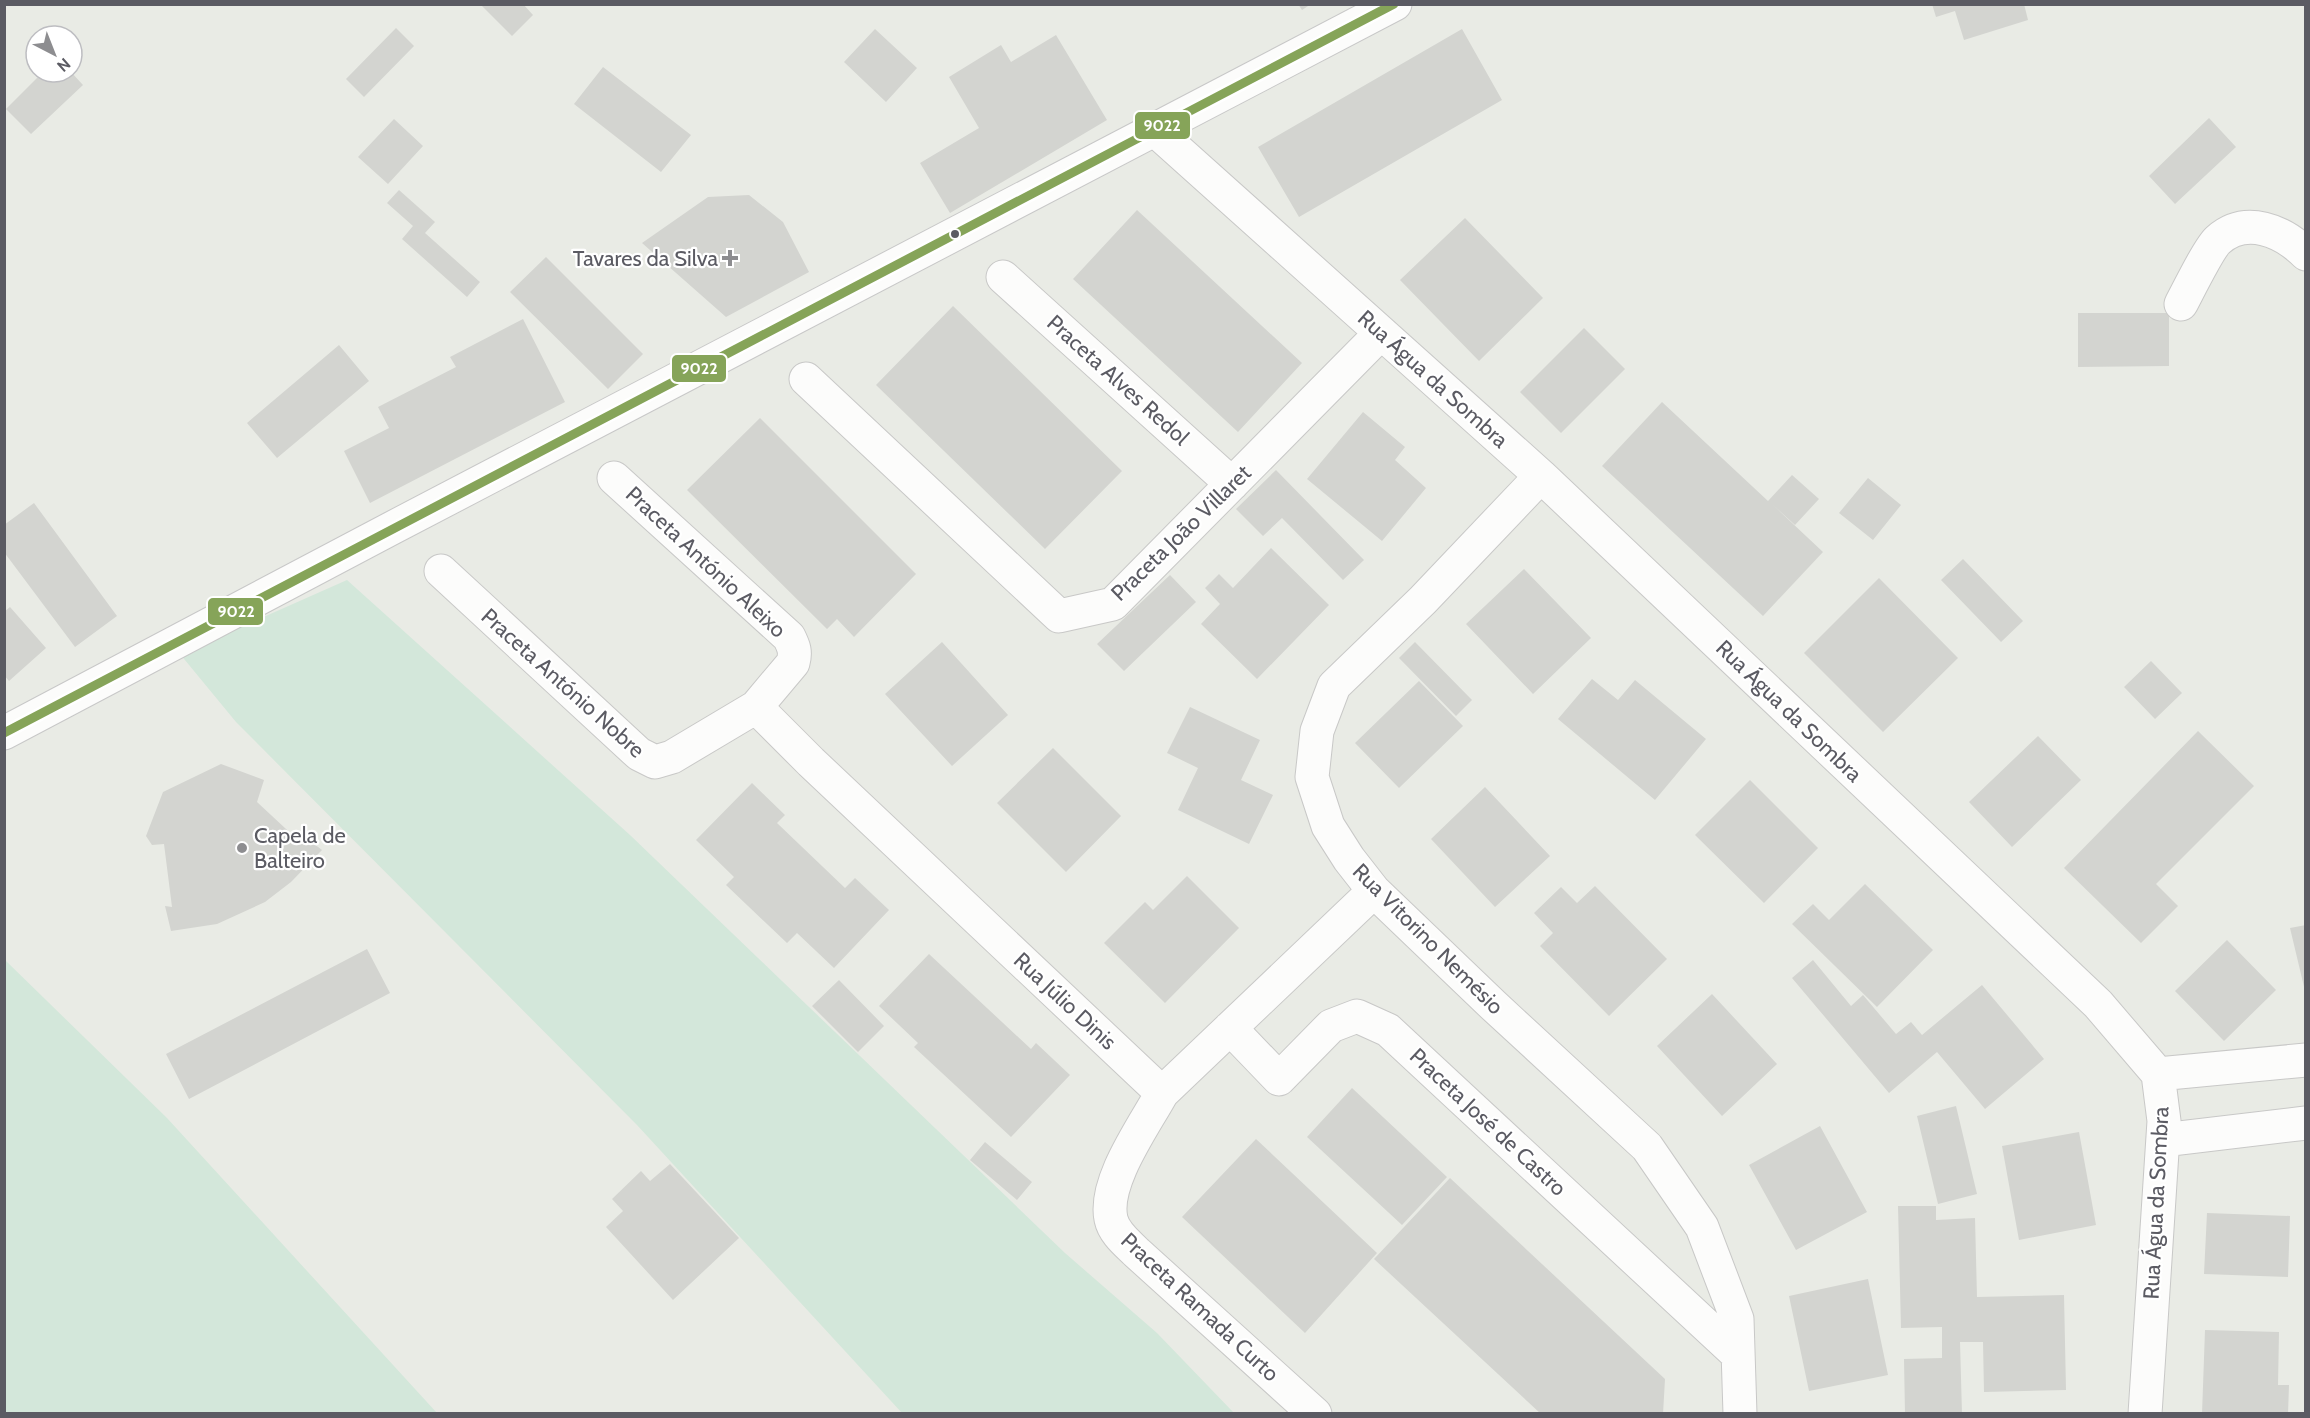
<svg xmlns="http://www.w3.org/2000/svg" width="2310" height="1418" font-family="Cabin,sans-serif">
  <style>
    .green { fill: #d3e7da }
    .building { fill: #d3d4d0 }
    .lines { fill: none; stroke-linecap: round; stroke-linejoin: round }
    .street-casing { stroke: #c8c8c7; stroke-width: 35 }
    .secondary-casing { stroke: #c8c8c8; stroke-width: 35 }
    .street { stroke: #fcfcfb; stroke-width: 33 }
    .secondary { stroke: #fcfcfb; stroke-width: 33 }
    .bus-1-casing { stroke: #fff; stroke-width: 14 }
    .bus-1 { stroke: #86a459; stroke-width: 9 }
    .bus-dot { fill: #5b5b63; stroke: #fff; stroke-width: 2 }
    .poi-dot { fill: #8d8d90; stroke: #fff; stroke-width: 2 }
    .labels { text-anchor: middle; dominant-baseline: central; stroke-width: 4.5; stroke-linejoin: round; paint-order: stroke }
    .poi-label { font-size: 22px; fill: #5b5b63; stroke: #fff; text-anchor: end }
    .street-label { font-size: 22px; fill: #5b5b63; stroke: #fff }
    .line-badge { stroke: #fff; stroke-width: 2 }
    .badge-label { font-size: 16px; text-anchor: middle; font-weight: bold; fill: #fff }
  </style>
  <rect width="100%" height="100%" fill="#e9ebe5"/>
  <path class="green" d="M347 580 630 835 1065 1253 1157 1333 1234 1413H902L637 1125 236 722 180 654Z
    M5 960 167 1118 437 1413H5Z"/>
  <path class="building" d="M480 4H523L533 15 512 36Z
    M1298 4H1311L1302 10Z
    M1932 4H2024L2028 20 1964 40 1955 11 1936 17Z
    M396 28 414 46 364 97 346 79Z
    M875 29 917 68 886 102 844 62Z
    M1462 29 1502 100 1299 217 1258 147Z
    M1056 35 1107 120 950 213 920 163 979 128 949 77 1001 45 1011 62Z
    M603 67 691 135 661 172 574 104Z
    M43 72H71L83 85 31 134 6 109Z
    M2209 118 2236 147 2175 204 2149 176Z
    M394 119 423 146 388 184 358 157Z
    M399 190 435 222 425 233 480 282 467 297 402 239 413 226 387 203Z
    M749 195 783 222 809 272 726 317 642 243 708 197Z
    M1137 210 1302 363 1238 432 1073 279Z
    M1465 218 1543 298 1479 361 1400 280Z
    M546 257 643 354 608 389 510 292Z
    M953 306 1122 471 1045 549 876 385Z
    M2078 313H2169V366L2078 367Z
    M523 319 565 402 370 503 344 451 389 428 378 407 456 367 450 357Z
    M1584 328 1625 369 1561 433 1520 392Z
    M339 345 369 381 277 458 247 423Z
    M1662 402 1768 501 1792 475 1819 499 1795 525 1772 504 1823 552 1763 616 1602 466Z
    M1363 412 1405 447 1395 460 1426 488 1382 541 1307 479Z
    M760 418 916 574 854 637 837 619 827 629 687 490Z
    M1276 470 1364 560 1343 580 1282 518 1263 536 1236 509Z
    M1868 478 1901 505 1873 540 1839 513Z
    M34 503 117 616 75 647 4 552V525Z
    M1271 548 1329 605 1257 679 1201 624 1220 604 1205 588 1219 574 1233 588Z
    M1963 559 2023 621 2001 642 1941 580Z
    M1524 569 1591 638 1533 694 1466 624Z
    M1170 575 1196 602 1124 671 1097 644Z
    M1879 578 1958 658 1883 732 1804 653Z
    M10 607 46 648 9 681 4 675V612Z
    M942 642 1008 715 952 766 885 694Z
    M1415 642 1472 700 1456 716 1399 658Z
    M2151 661 2182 693 2155 719 2124 687Z
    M1592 679 1618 700 1635 680 1706 739 1655 800 1558 719Z
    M1419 681 1463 726 1399 788 1355 743Z
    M1190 707 1260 740 1241 780 1273 795 1249 844 1178 810 1198 768 1167 753Z
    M2198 731 2254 786 2156 884 2178 906 2141 943 2064 868Z
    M2038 736 2081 780 2012 847 1969 802Z
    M1053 748 1121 816 1066 872 997 803Z
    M221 764 264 780 257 802 300 842 305 837 322 850 291 882 265 902 217 924 171 931 165 906 172 907 164 844 152 845 146 836 163 792Z
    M1750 780 1818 848 1764 903 1695 835Z
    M752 783 785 815 777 823 845 888 855 878 889 910 834 968 797 933 787 943 726 885 734 877 696 840Z
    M1485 787 1550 856 1495 907 1431 839Z
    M1187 876 1239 928 1165 1003 1104 943 1145 902 1153 910Z
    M1865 884 1933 950 1877 1007 1792 924 1813 904 1829 920Z
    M1595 886 1667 959 1609 1016 1540 946 1553 933 1534 913 1561 887 1577 903Z
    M2306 925V991H2305L2290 928Z
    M2227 940 2276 990 2224 1041 2175 991Z
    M367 949 390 993 189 1099 166 1054Z
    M929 954 1031 1049 1036 1043 1070 1075 1011 1137 914 1047 918 1043 879 1006Z
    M1813 960 1851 1006 1863 995 1896 1034 1911 1022 1922 1035 1982 985 2044 1059 1985 1109 1937 1052 1889 1093 1792 978Z
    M839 980 884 1026 858 1052 812 1006Z
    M1712 994 1777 1064 1722 1116 1657 1046Z
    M1352 1088 1447 1177 1402 1225 1307 1137Z
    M1956 1106 1977 1194 1938 1204 1917 1116Z
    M1820 1126 1867 1212 1796 1250 1749 1165Z
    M2079 1132 2096 1225 2019 1240 2002 1146Z
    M1256 1139 1377 1253 1305 1333 1182 1217Z
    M985 1142 1032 1182 1017 1200 970 1160Z
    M670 1164 739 1238 673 1300 606 1227 623 1211 612 1199 641 1171 650 1181Z
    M1450 1178 1665 1379 1663 1414H1541L1374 1259Z
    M1898 1206H1936V1220L1975 1218 1977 1297 2064 1295 2066 1390 1984 1392 1983 1342H1960L1962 1414H1905L1904 1359 1942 1358V1327L1901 1328Z
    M2207 1213 2290 1216 2288 1277 2204 1274Z
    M1868 1279 1888 1375 1809 1391 1789 1296Z
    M2205 1330 2279 1332 2278 1385H2289L2288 1414H2202Z"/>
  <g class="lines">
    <defs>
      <path id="street" d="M1155 130 1541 476 2098 1004 2158 1074 2164 1121 2145 1414
        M1003 277 1232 484
        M2181 304C2188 291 2209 248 2218 240 2246 215 2283 231 2306 254
        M806 379 1059 616 1113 604 1381 333
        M1541 476 1423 600 1334 686 1317 731 1312 777 1328 826 1349 859 1374 891 1493 1005 1647 1147 1702 1227 1737 1319 1740 1414
        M441 571 639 754 655 762 672 757 756 707 793 663C796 652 794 647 789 637L614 478
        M756 707 811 762 1162 1093 1374 891
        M1230 1028 1279 1079 1331 1026 1357 1016 1388 1030 1738 1355
        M2158 1074 2306 1060
        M1162 1093C1144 1126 1103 1182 1111 1219 1114 1233 1127 1243 1136 1252L1315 1414
        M2163 1140 2306 1123"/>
      <path id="secondary" d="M4 733 392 528 1395 4"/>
    </defs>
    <use href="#street" class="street-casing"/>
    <use href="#secondary" class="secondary-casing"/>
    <use href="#street" class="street"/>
    <use href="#secondary" class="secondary"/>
    <defs>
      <path id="bus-1" d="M4 733 1394 4"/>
    </defs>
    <use href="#bus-1" class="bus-1-casing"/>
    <use href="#bus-1" class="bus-1"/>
  </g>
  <circle class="bus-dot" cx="955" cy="234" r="5"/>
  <g class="poi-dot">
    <path d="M727 249h6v6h6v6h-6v6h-6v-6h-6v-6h6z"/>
    <circle cx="242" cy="848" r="6"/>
  </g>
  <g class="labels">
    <g class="poi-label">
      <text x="718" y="258">Tavares da Silva</text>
      <text x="254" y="835" text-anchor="start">Capela de<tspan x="254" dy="25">Balteiro</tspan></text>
    </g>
    <g class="street-label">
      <text transform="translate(1433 379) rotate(42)">Rua Água da Sombra</text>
      <text transform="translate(1118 380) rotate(42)">Praceta Alves Redol</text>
      <text transform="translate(1181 533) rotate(-44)">Praceta João Villaret</text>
      <text transform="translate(706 562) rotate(43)">Praceta António Aleixo</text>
      <text transform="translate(563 683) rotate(42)">Praceta António Nobre</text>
      <text transform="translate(1789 711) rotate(44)">Rua Água da Sombra</text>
      <text transform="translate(1428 939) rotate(45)">Rua Vitorino Nemésio</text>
      <text transform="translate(1065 1001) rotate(43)">Rua Júlio Dinis</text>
      <text transform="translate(1488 1122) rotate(43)">Praceta José de Castro</text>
      <text transform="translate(2156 1203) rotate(-87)">Rua Água da Sombra</text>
      <text transform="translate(1200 1307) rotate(43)">Praceta Ramada Curto</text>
    </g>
  </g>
  <g class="line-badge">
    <rect x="1134" y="111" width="57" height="29" rx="6" fill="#86a459"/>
    <rect x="671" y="354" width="56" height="29" rx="6" fill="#86a459"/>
    <rect x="207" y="597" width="57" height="29" rx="6" fill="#86a459"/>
  </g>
  <g class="badge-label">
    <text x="1162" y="131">9022</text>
    <text x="699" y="374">9022</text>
    <text x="236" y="617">9022</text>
  </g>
  <rect width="2310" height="1418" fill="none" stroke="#5b5b63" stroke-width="12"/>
  <g transform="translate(54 54) rotate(138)"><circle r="28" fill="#ffffff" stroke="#bdbdc1" stroke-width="1.5"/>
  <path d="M0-4.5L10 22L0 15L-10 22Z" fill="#8d8d90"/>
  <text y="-9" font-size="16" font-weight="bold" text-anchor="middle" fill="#5b5b63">N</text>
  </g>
</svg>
